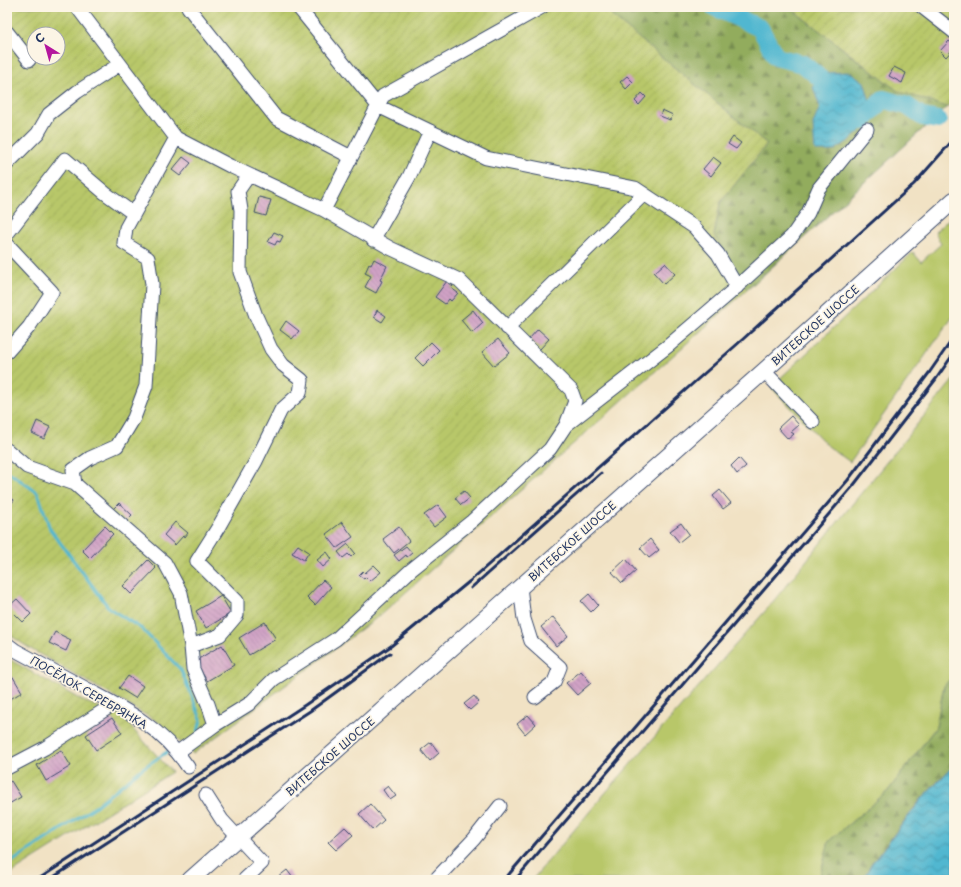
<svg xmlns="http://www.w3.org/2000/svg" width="961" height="887" font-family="'Playpen Sans',sans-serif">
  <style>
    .green { fill: #b8c769; stroke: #6a7b64 }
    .forest { fill: url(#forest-firs); stroke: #566e5e }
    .garden { fill: url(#garden-furrows); stroke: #6a7b64; fill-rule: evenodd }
    .water { fill: url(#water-waves); stroke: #367397 }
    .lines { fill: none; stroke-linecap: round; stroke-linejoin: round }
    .stream { stroke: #51b7d0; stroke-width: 3 }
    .river { stroke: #51b7d0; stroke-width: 18 }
    .building { fill: url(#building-back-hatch) }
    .minor-casing { stroke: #3b4a6d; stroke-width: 15 }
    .major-casing { stroke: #3b4a6d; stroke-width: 18 }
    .minor { stroke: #fff; stroke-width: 13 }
    .major { stroke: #fff; stroke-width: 16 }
    .rail { stroke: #1b2f5e; stroke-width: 3 }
    .labels { text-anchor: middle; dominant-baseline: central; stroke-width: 3.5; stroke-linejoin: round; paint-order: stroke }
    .street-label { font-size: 11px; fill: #1b2f5e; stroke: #fcf5e5 }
  </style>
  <defs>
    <pattern id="forest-firs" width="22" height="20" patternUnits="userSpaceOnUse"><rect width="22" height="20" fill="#92ac5d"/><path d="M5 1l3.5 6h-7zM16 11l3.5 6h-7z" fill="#768c50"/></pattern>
    <pattern id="garden-furrows" width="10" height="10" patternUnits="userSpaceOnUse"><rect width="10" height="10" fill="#b8c769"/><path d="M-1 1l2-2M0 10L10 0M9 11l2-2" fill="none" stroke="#9eab5d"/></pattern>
    <pattern id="water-waves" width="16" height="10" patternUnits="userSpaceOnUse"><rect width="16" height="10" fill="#51b7d0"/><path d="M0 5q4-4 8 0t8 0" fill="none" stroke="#4295ac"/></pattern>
    <pattern id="building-back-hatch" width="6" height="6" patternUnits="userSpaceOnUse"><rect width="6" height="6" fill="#d1a3c6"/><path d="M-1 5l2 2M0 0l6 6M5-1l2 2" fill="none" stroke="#a985a4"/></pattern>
  </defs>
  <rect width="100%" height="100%" fill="#fcf5e5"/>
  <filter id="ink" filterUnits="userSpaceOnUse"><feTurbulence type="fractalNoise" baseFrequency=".025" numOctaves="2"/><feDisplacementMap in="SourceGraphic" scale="8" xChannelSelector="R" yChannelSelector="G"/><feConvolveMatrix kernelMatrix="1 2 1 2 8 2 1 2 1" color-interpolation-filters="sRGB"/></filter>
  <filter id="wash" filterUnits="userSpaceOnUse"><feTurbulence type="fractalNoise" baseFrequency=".012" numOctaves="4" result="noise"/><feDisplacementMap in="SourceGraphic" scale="16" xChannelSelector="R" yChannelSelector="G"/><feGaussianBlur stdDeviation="0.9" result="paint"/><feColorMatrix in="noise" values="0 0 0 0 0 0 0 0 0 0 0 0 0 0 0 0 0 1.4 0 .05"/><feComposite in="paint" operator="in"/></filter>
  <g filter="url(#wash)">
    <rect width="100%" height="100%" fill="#f1e2c4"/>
    <path class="green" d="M954 214V315L850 462 828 446 771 387 913 252 921 262 941 244 935 232Z
      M954 379V675L944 686 936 727 888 791 829 841 819 880H532L607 791 767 609Z"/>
    <path class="forest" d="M606 7H789L898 91 947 107 747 290 714 236 720 203 767 144 612 16Z
      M954 675V765L921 799 873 862 862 880H819L829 841 888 791 936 727 944 686Z"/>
    <path class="garden" d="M7 7H606L612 16 767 144 720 203 714 235 747 290 379 616 193 754 158 722 29 648 7 633ZM34 34H58V58H34Z
      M789 7H954V98L947 107 898 91Z
      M7 658 83 701 120 715 172 772 7 876Z"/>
    <path class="water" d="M850 72 864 82 875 118 850 140 833 151H815L813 124 820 107 813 87 825 73Z
      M954 765V880H862L873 862 922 799Z"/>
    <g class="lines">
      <path class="stream" d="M7 471 38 493 50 529 109 608 142 629 181 670 201 719 198 732
        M7 865 93 808 143 768 170 750"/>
      <path class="river" d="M714 7 760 28 776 57 803 64 820 78 835 98
        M856 116 863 121 883 99 907 106 923 117 938 120"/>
    </g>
    <g id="blocks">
      <path class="building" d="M949 41 954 45V48L946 57 940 51Z
        M894 67 906 73 902 83 889 76Z
        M627 76 633 82 626 89 620 82Z
        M642 93 646 97 639 105 635 101Z
        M662 110 673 115 670 120 660 116Z
        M733 137 741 143 736 149 728 144Z
        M183 157 191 163 180 176 172 170Z
        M713 157 721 163 711 176 703 169Z
        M259 197 271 200 266 216 255 213Z
        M274 232 283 236 280 242 277 241 275 245 268 242Z
        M374 259 387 266 380 280 382 281 376 293 365 287 371 276 365 273 369 264 371 265Z
        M665 263 675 274 664 284 654 273Z
        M447 281 453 286 451 288 458 293 451 301 449 299 445 304 435 297Z
        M377 310 386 316 382 322 374 317Z
        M473 310 483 323 472 333 461 320Z
        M286 321 299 331 292 339 280 330Z
        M538 329 549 339 540 349 529 339Z
        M498 339 510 353 494 366 482 352Z
        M431 342 439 350 423 366 415 358Z
        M791 416 799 425 791 432 794 434 788 439 778 428Z
        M37 421 50 427 44 439 32 433Z
        M739 458 746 466 737 474 731 466Z
        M720 490 731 503 723 509 713 496Z
        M464 491 470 498 461 505 455 498Z
        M7 494 14 500 8 508 7 507Z
        M119 503 132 515 126 521 113 509Z
        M438 505 447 517 434 527 424 515Z
        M175 522 188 533 185 537 183 536 175 545 164 535Z
        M342 522 353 537 337 548 326 534Z
        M681 523 689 534 679 542 670 531Z
        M105 526 113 534 90 558 82 550Z
        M399 527 409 541 394 553 383 539Z
        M650 539 659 550 649 558 640 548Z
        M348 544 355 553 351 557 348 554 343 558 338 552Z
        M298 545 309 552 304 560 292 553Z
        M406 546 412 553 407 557 406 555 399 561 394 555Z
        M327 552 332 559 323 567 317 560Z
        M626 559 636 571 622 583 612 572Z
        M148 560 156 568 131 594 123 586Z
        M374 565 381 572 370 581 366 577 364 579 359 575 363 571 365 573Z
        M323 580 331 587 315 605 307 597Z
        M589 594 598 605 591 612 581 601Z
        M221 596 231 613 206 628 196 611Z
        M17 599 31 614 23 622 8 607Z
        M553 617 568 636 556 646 541 627Z
        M265 622 276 639 249 655 239 638Z
        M55 632 71 640 66 651 49 643Z
        M222 645 234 665 207 681 195 661Z
        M581 671 591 683 577 695 566 683Z
        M128 676 143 686 135 698 119 688Z
        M13 677 22 692 7 701V681Z
        M474 696 479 702 470 710 464 704Z
        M528 715 536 724 525 734 517 724Z
        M112 718 122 733 96 750 86 735Z
        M431 742 439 753 430 761 421 750Z
        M61 750 71 766 46 781 37 765Z
        M11 781 21 797 7 805V784Z
        M388 786 396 796 390 800 383 790Z
        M370 804 384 820 373 830 359 814Z
        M345 827 353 835 336 850 328 842Z
        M287 870 293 878 290 880H279L277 878Z"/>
    </g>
  </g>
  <g filter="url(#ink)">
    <use href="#blocks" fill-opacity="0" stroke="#3b4a6d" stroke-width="1"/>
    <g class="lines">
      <defs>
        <path id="minor" d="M77 7 176 138 230 166 324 210 390 248 459 280 571 390 575 401 566 425 550 449 472 521 411 570 336 639 274 679 249 704 215 725 178 752
          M188 7 276 118 351 157
          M298 7 378 106 486 158 635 188 694 227 718 254 737 287
          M922 7 954 32
          M7 32 29 60
          M176 138 126 228 124 243 148 258 152 284 146 386 134 418 117 446 90 458 73 470 75 484 165 563 181 593 191 646 193 669 208 704 215 725
          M7 164 38 133 49 114 77 92 120 64
          M324 210 383 96 542 7
          M7 234 65 159 105 193 134 214
          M373 240 409 177 430 131
          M7 244 52 292 29 327 7 352
          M507 328 644 194
          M764 371 813 422
          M566 425 668 346 730 293 792 236 808 213 819 188 867 129
          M7 450 27 467 75 484
          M520 587 524 619 531 641 560 667 554 682 535 697
          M7 644 15 650C39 663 63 676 87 689 127 710 162 728 188 767
          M191 646 220 635 237 615V601L197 561 219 526 256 461 281 410 300 393 302 380 283 365 271 349 256 316 240 272 241 210 238 191 249 175
          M7 768 45 748 114 704
          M206 795 222 820 262 863 244 880
          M435 880 474 839 500 806"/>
        <path id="major" d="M190 880 764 371 954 200"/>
      </defs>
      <use href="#minor" class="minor-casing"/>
      <use href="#major" class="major-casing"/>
      <use href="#minor" class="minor"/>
      <use href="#major" class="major"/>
      <path class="rail" d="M471 588 601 473
        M37 880 305 705 391 646 470 581 742 340 914 184 954 139
        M49 880 310 711 390 653
        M504 880 848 480 929 373 954 337
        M515 880 853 486 936 379 954 353"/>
    </g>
  </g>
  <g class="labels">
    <g class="street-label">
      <text transform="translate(815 325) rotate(-42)">ВИТЕБСКОЕ ШОССЕ</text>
      <text transform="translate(572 541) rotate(-42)">ВИТЕБСКОЕ ШОССЕ</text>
      <text transform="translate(89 692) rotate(30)">ПОСЁЛОК СЕРЕБРЯНКА</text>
      <text transform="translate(330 756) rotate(-41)">ВИТЕБСКОЕ ШОССЕ</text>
    </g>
  </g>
  <rect width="961" height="887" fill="none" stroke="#fcf5e5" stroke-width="24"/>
  <g transform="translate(46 46) rotate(323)"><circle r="19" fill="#fcf5e5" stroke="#a2a6af"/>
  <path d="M0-3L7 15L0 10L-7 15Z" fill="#b5179e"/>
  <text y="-6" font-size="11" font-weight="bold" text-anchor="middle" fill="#1b2f5e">С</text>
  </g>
</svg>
